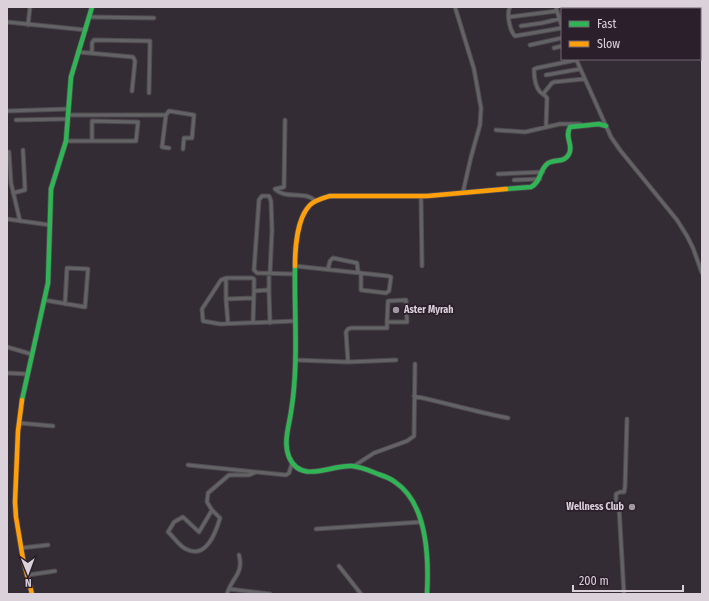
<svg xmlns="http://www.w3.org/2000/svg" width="709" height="601" font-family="'Fira Sans Condensed',sans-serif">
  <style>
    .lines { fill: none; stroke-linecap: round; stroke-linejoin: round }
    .street-casing { stroke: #504b51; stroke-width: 5 }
    .fast-casing { stroke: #504b51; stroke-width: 6 }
    .slow-casing { stroke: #504b51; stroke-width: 6 }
    .street { stroke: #636365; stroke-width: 3 }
    .fast { stroke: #30b455; stroke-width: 4.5 }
    .slow { stroke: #ff9f0a; stroke-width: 4.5 }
    .poi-dot { fill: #a097a0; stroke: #2c1f2c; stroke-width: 1.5 }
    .labels { text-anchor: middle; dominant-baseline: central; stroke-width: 3.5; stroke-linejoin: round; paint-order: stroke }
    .poi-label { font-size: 10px; font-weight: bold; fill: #dad1da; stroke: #2c1f2c; text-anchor: start }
  </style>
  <rect width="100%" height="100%" fill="#332c34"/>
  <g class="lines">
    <defs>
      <path id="street" d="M455 7 474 69 481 108 480 125 471 157 463 192
        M510 7C506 14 510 31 515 36L562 28
        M557 11 562 27
        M90 17 154 18
        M509 17 557 11 556 7
        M7 22 86 30
        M28 25 30 7
        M521 26 542 23 559 19
        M530 45 562 38
        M554 48 562 46
        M78 52 133 57 135 61 132 91
        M92 53V43L94 40 150 41 149 93
        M576 59 611 137 620 150 677 220 687 236 693 248 702 273
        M546 75 580 69
        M543 94 552 83 554 82 584 79
        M7 111 68 109
        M68 115H166L162 147 169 148
        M166 115 169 111 194 115 192 138H184L183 149
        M16 120 67 119
        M285 120 284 187 275 189C286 200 305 190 315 201
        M546 127 547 98C545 95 543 94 540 92 535 86 534 77 534 69L537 68 576 60
        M496 130 525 132 560 124H580
        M68 141H136L138 122 92 121V141
        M9 152 11 183 20 221
        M498 174 543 172
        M514 180 540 179
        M13 193 25 190 23 150
        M421 196 422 266
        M7 219 50 225
        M295 266 388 276 391 277 389 291 386 293 361 290V273
        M328 269 330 261 333 258 357 263 358 272
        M270 273 272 230 271 201 269 196H262L259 200 254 270 257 273 295 274
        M226 278 221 280 202 309 203 321 220 324 295 321
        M269 292V277
        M253 298 226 299V278H252L254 279V291
        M226 299 228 324
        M44 300 85 307 88 269 67 268 65 304
        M253 323 254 291 267 290 269 292 270 323
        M7 347 31 354
        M295 360 348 362 346 332 348 329 351 328H387V322H407L406 300 388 301 387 322
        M348 362 396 360
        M7 373 27 374
        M414 396C446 403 477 412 508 418
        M19 423 53 426
        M188 465 286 475 289 473 292 463
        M354 466 374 453 407 441 414 436 415 364
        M212 510 220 518C216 532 206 560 186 549 179 546 174 537 168 532L174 522 183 517 199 532Z
        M212 510 207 502 208 493 229 475H249L256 472
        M316 529 421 522
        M21 548 48 545
        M339 566 361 594
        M28 575 55 571
        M229 589 270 594
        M227 594C232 577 244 574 239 555
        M624 594 619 507 616 501V494L620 492H624L625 487 627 419"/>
      <path id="fast" d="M506 189 531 187C541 182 539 171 547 164 553 158 564 164 569 154 574 145 564 138 570 127L599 124 606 126
        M295 266C294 314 299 364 291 412 289 426 283 443 289 457 301 485 332 464 352 466 362 467 370 471 378 474 384 476 390 478 395 482 428 504 429 558 427 594
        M22 400 48 283 51 189 66 141 71 77 92 7"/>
      <path id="slow" d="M295 266C295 249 297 218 310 205 315 200 323 198 330 196H427L506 189
        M22 400 18 431 15 502 16 517 23 559 32 594"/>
    </defs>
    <use href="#street" class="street-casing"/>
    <use href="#fast" class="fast-casing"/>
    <use href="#slow" class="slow-casing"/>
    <use href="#street" class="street"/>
    <use href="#fast" class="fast"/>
    <use href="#slow" class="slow"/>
  </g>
  <g class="poi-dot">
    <circle cx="396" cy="310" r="4"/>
    <circle cx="632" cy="507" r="4"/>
  </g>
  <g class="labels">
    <g class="poi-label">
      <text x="404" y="310">Aster Myrah</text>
      <text x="624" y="507" text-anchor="end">Wellness Club</text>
    </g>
  </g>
  <rect width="709" height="601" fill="none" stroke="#dad1da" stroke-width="16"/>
  <rect x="561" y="8" width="140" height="52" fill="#2c1f2c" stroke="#726672"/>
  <rect x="569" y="21" width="20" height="6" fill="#30b455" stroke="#726672"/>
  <text x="597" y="28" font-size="12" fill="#dad1da">Fast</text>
  <rect x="569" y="41" width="20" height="6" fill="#ff9f0a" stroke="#726672"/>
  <text x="597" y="48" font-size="12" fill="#dad1da">Slow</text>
  <g transform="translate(28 573) rotate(179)" stroke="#2c1f2c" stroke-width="3" paint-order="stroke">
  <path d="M0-3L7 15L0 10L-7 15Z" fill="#dad1da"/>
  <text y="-6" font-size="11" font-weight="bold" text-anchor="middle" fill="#dad1da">N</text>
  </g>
  <path d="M573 585v6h110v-6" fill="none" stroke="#dad1da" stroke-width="2"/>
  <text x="579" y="585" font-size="12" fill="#dad1da" stroke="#2c1f2c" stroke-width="3" paint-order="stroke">200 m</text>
</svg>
